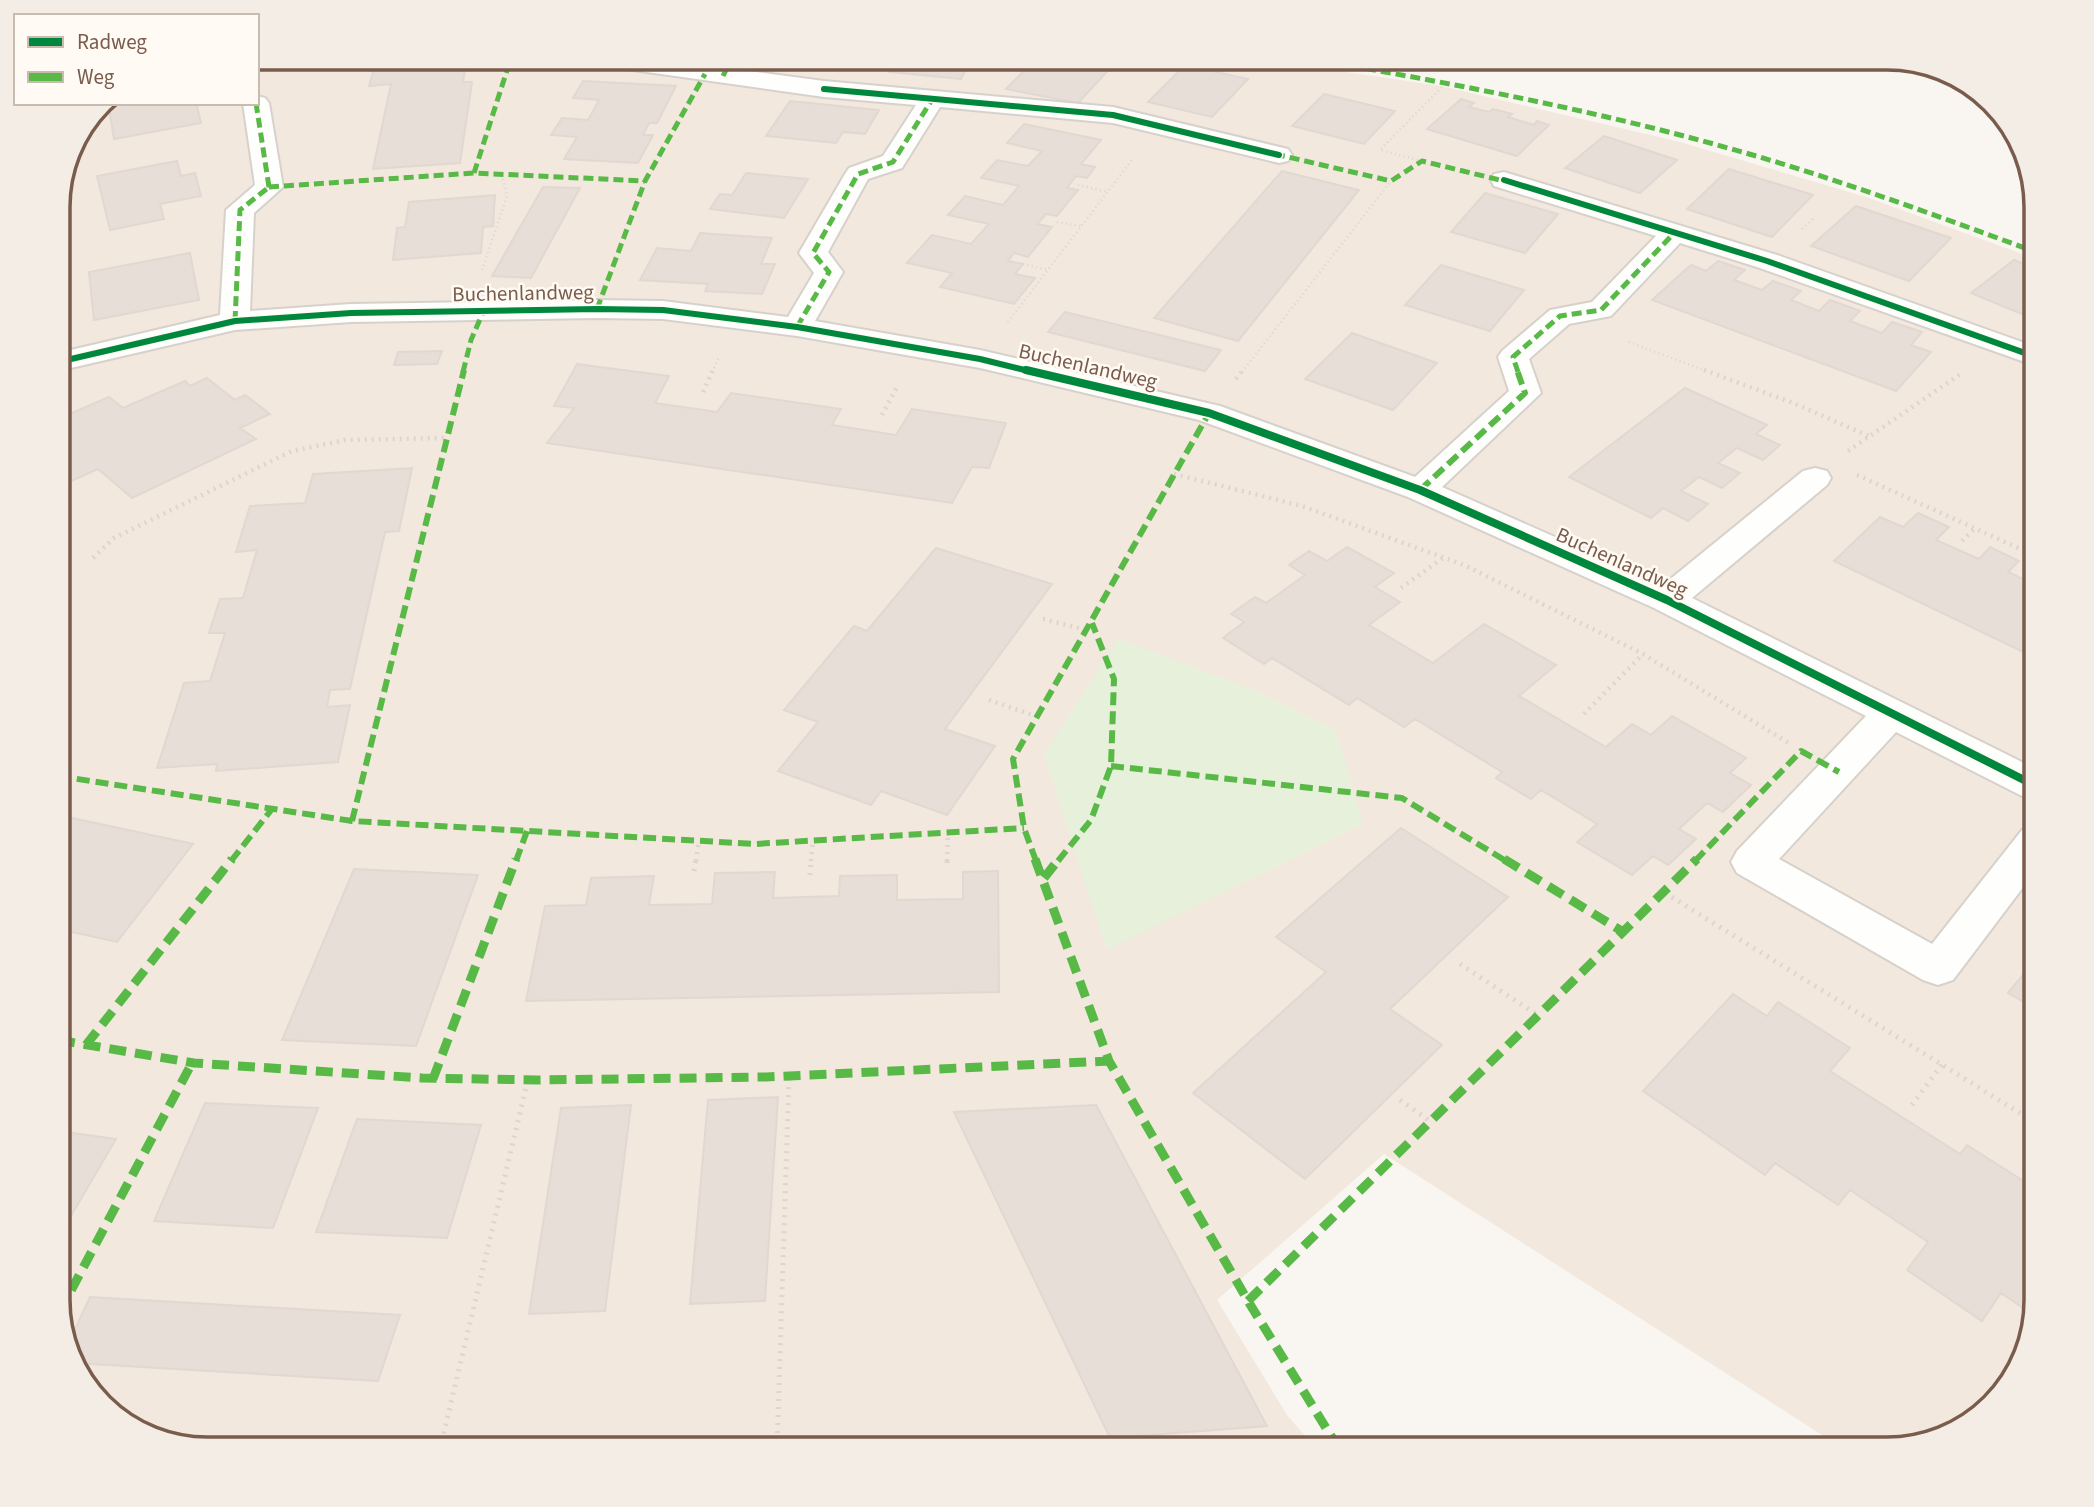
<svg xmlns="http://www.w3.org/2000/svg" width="2094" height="1507" font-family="'Source Sans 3',sans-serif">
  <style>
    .residential { fill: #f2e8de }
    .green { fill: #e7f0db }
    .building { fill: #e6ded7; stroke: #e2d8d2; stroke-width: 2 }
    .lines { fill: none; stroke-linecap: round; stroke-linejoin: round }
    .minor-casing { stroke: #d7d1cb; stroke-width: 4 }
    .path-far2 { stroke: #dcd5d0; stroke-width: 2.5; stroke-dasharray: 1 3.5; stroke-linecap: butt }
    .path-far1 { stroke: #dcd5d0; stroke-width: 4.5; stroke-dasharray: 2 5; stroke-linecap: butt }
    .path { stroke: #dcd5d0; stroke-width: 5; stroke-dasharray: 2 6; stroke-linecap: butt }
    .minor { fill: #fefefd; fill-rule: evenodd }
    .quiet-far2 { stroke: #58b947; stroke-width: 5; stroke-dasharray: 10 5; stroke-linecap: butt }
    .quiet-far1 { stroke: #58b947; stroke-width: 6; stroke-dasharray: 13 6; stroke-linecap: butt }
    .quiet { stroke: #58b947; stroke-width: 9; stroke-dasharray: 17 9; stroke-linecap: butt }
    .cycleway-far1-casing { stroke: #fffaf3; stroke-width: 9 }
    .cycleway-casing { stroke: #fffaf3; stroke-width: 12 }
    .cycleway-far1 { stroke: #00873e; stroke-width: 6 }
    .cycleway { stroke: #00873e; stroke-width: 8 }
    .labels { text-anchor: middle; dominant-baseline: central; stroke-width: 5; stroke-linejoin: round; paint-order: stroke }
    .street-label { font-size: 21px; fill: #7a5c4d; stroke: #fffaf3 }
    .rim { fill: none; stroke: #7a5c4d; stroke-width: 3.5 }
  </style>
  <rect width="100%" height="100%" fill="#f9f5f0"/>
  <path class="residential" d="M257 58H1251L1441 86 1680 142 1866 197 2036 259V1301L2006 1391 1954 1434 1887 1449H1844L1384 1154 1217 1300 1287 1415 1316 1449H206L116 1419 78 1374 58 1310V197L73 140 102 103H257Z"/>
  <path class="green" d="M1118 639 1245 686 1336 730 1363 824 1107 950 1044 755Z"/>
  <path class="building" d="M467 58 463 82H472L460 163 373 169 391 84 369 86 374 69 392 68 393 62Z
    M786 58H852L846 68 782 63Z
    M898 58H972L961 79 889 72Z
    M1037 58H1102L1117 61 1078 103 1006 89Z
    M1185 65 1248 79 1212 117 1148 102Z
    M583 81 676 86 657 123H649L643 135H653L638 163 564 159 577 137 551 135 562 118 588 120 599 100 573 98Z
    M1324 94 1395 111 1364 144 1292 126Z
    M1461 99 1474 103 1469 107 1489 112 1493 109 1512 114 1508 117 1534 125 1537 121 1549 125 1517 156 1427 129Z
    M790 101 879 110 865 134 843 132 836 143 766 136Z
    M108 103H196L201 123 114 139Z
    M1024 124 1101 140 1081 164 1095 167 1087 178 1076 176 1067 188 1078 190 1057 216 1046 214 1037 224 1052 227 1028 257 1014 253 1008 261 1023 264 1015 274 1035 278 1014 304 940 287 952 273 907 263 932 235 971 244 989 224 948 215 965 196 1003 205 1019 186 981 178 997 160 1028 166 1042 151 1007 143Z
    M1604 136 1677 160 1640 193 1565 168Z
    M177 161 181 176 195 173 201 196 160 204 164 219 110 230 97 176Z
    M1729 169 1813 195 1772 237 1687 209Z
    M1282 171 1359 190 1238 341 1154 318Z
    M746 173 808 179 784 218 710 209 720 194 732 195Z
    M543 187 580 188 531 278 492 276Z
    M1485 193 1558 214 1525 253 1451 232Z
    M495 195 493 226 483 227 481 253 393 260 397 228 405 227 409 202Z
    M1856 206 1951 238 1909 281 1811 246Z
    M700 233 772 238 761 264H775L762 294 705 291 708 284 640 280 657 248 691 251Z
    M190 253 199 300 94 320 89 272Z
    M2014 260 2036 269V320L1971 293Z
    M1718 261 1745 270 1734 280 1762 290 1773 281 1801 291 1791 300 1819 311 1830 300 1860 311 1850 321 1882 333 1892 322 1922 332 1911 345 1931 352 1896 391 1652 300 1691 265 1706 271Z
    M1441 265 1524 290 1490 331 1405 305Z
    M1065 312 1221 350 1205 371 1048 332Z
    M1352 333 1437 363 1393 410 1305 379Z
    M442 351 437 364 394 365 398 352Z
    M577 364 669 376 655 403 717 412 731 393 841 409 832 425 896 435 912 409 1006 423 989 468 972 467 952 503 547 443 574 408 554 406Z
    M207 378 235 400 245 395 270 414 240 428 256 439 132 498 98 469 58 487V419L109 397 123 408 185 381 190 386Z
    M1685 388 1767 425 1756 434 1780 445 1763 460 1737 448 1718 463 1740 473 1722 488 1699 477 1681 491 1708 504 1688 521 1663 508 1651 518 1569 477Z
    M412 468 399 531 385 532 350 689 330 690 327 707 350 705 338 762 216 771 217 764 157 768 184 683 210 681 225 633H209L220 599 243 598 257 550 236 552 250 506 305 503 313 474Z
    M1918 513 1949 527 1936 540 1979 559 1990 547 2019 561 2008 572 2036 585V658L1834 561 1880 517 1903 527Z
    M1347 547 1394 573 1375 587 1400 602 1369 625 1433 663 1484 624 1556 665 1519 696 1606 747 1632 724 1651 735 1672 716 1746 758 1730 773 1751 785 1723 812 1707 803 1679 829 1696 839 1668 865 1653 856 1632 875 1577 842 1597 824 1541 790 1531 799 1496 778 1502 772 1415 719 1404 727 1357 698 1349 705 1272 658 1264 664 1223 638 1244 622 1231 614 1255 597 1266 603 1305 575 1289 565 1309 551 1327 561Z
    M936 548 1052 584 945 729 995 746 947 815 881 791 871 805 778 771 818 722 784 710 854 626 867 631Z
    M58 815 193 844 117 942 58 929Z
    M1401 828 1508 897 1390 1009 1442 1045 1305 1179 1193 1093 1326 972 1276 937Z
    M354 869 478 875 416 1046 282 1040Z
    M998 871 999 992 526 1001 545 906 586 905 591 878 654 876 649 905 712 904 715 873 775 872 773 898 839 896 840 876 897 875V900L963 899V872Z
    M2036 959V1009L2008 993Z
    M1733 994 1767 1016 1778 1002 1850 1048 1830 1071 1960 1154 1967 1145 2036 1189V1301L2032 1314 2001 1293 1982 1321 1907 1270 1928 1242 1850 1190 1838 1205 1775 1163 1765 1175 1643 1091Z
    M778 1097 765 1301 690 1304 708 1100Z
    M205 1103 318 1108 273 1228 154 1221Z
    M631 1105 605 1311 529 1314 561 1108Z
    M1096 1105 1267 1426 1110 1438 954 1112Z
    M357 1119 481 1125 447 1238 316 1232Z
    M58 1131 116 1139 58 1238Z
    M90 1297 400 1315 378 1381 74 1363 68 1344Z"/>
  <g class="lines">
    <defs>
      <path id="minor" d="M585 58H649L824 81 1113 107 1288 149 1292 155 1288 161 1279 163 1113 123 940 107 902 168 868 179 828 252 843 272 815 321 980 350 1220 406 1415 477 1509 391 1498 357 1502 351 1550 310 1592 302 1656 236 1494 186 1491 180 1494 174 1504 172 1777 255 2036 347V366L1757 267 1680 243 1611 316 1569 324 1529 359 1541 393 1442 487 1663 585 1803 471 1815 468 1827 471 1831 478 1827 485 1692 598 2036 769V800L2022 796 1896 732 1779 859 1932 944 2022 830 2036 826V870L1953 980 1938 985 1923 980 1737 873 1731 862 1737 851 1866 716 1654 608 1408 497 1199 420 980 368 797 336 663 319 597 318 351 322 235 330 58 371V353L220 315 226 210 255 185 243 103H257V96L265 98 269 103 283 187 254 213 250 311 351 304 597 300 663 301 788 317 814 273 799 253 845 174 849 168 883 156 916 105 824 97 597 65 588 63Z"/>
    </defs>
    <use href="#minor" class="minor-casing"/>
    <path class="path-far2" d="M1422 161 1380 150 1447 82
      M1078 185 1108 192
      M1057 222 1081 226
      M1802 229 1815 217
      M1023 264 1048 270
      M482 270 507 196 502 175
      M58 307 61 320
      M1008 322 1132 160
      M1629 342 1709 372
      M712 372 719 357
      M1242 372 1391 181"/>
    <path class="path-far1" d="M1704 370 1793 403 1869 436
      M1236 379 1243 370
      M703 392 713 370
      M882 415 897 387
      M1848 451 1962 373
      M1174 474 1302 506 1464 565 1643 654 1792 745
      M1857 475 2036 556
      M1962 541 1975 528
      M93 558 114 538 292 451 345 440 446 438
      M1401 588 1443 558
      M1043 619 1086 630
      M989 700 1038 717
      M1584 714 1643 654
      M696 861 699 840
      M811 861 813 840
      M947 861 948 833"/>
    <path class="path" d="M947 863V859
      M694 871 696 859
      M810 875 811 859
      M1665 893 2036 1123
      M1460 964 1539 1016
      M1400 1100 1431 1122
      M1912 1105 1943 1063
      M1333 1442 1368 1449
      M440 1449 528 1079
      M777 1449 789 1078"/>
    <use href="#minor" class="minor"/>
    <path class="quiet-far2" d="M597 58 624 61
      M1307 58C1449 83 1590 109 1728 148 1833 177 1934 215 2036 252
      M723 76 732 58
      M256 103 269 187
      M1275 154 1391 181 1422 161 1508 182
      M474 173 511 58
      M269 187 474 173 645 181
      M597 309 645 181 705 74
      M235 321 240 210 269 187
      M797 327 829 272 813 253 858 174 893 162 933 98
      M463 372 471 340 484 310
      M1518 372 1513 357 1560 316 1601 310 1676 231"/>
    <path class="quiet-far1" d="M1420 490 1525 393 1517 370
      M1111 766 1402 798 1506 861
      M58 776 352 821 755 844 1024 828
      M352 821 464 370
      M231 861 272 809
      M516 861 527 831
      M1036 861 1024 828 1013 759 1209 413
      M1058 861 1091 820 1111 766 1114 679 1092 623
      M1695 861 1801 751 1839 772"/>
    <path class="quiet" d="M1035 859 1109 1061 1248 1301 1339 1449
      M1504 859 1625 933
      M1044 878 1059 859
      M58 1040 194 1063 422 1078 537 1080 766 1077 1109 1061
      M86 1045 232 859
      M433 1079 516 859
      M1248 1301 1697 859
      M59 1313 192 1063
      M1289 1449 1333 1442"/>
    <defs>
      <path id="cycleway-far1" d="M824 89 1113 115 1279 155
        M1504 180 1767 261 2036 357
        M58 362 235 321 351 313 597 309 663 310 797 327 980 359 1033 372"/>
      <path id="cycleway" d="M1026 370 1209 413 1420 490 1667 600 2036 786"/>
    </defs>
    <use href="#cycleway-far1" class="cycleway-far1-casing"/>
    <use href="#cycleway" class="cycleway-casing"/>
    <use href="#cycleway-far1" class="cycleway-far1"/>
    <use href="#cycleway" class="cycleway"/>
  </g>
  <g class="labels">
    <g class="street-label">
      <text transform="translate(523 293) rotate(-1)">Buchenlandweg</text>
      <text transform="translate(1088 366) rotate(13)">Buchenlandweg</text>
      <text transform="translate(1622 562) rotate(24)">Buchenlandweg</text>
    </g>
  </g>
  <path d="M0 0H2094V1507H0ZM207 70H1887A137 137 0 0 1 2024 207V1300A137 137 0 0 1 1887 1437H207A137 137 0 0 1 70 1300V207A137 137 0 0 1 207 70Z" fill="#f4ede6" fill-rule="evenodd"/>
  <path class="rim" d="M207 70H1887A137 137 0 0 1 2024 207V1300A137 137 0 0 1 1887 1437H207A137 137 0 0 1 70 1300V207A137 137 0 0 1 207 70Z"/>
  <rect x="14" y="14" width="245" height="91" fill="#fffaf3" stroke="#cabbb1" stroke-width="2"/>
  <rect x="28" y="37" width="35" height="10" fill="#00873e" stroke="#cabbb1" stroke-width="2"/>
  <text x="77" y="49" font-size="21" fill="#7a5c4d">Radweg</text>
  <rect x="28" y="72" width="35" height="10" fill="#58b947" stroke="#cabbb1" stroke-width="2"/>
  <text x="77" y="84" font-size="21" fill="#7a5c4d">Weg</text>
</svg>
